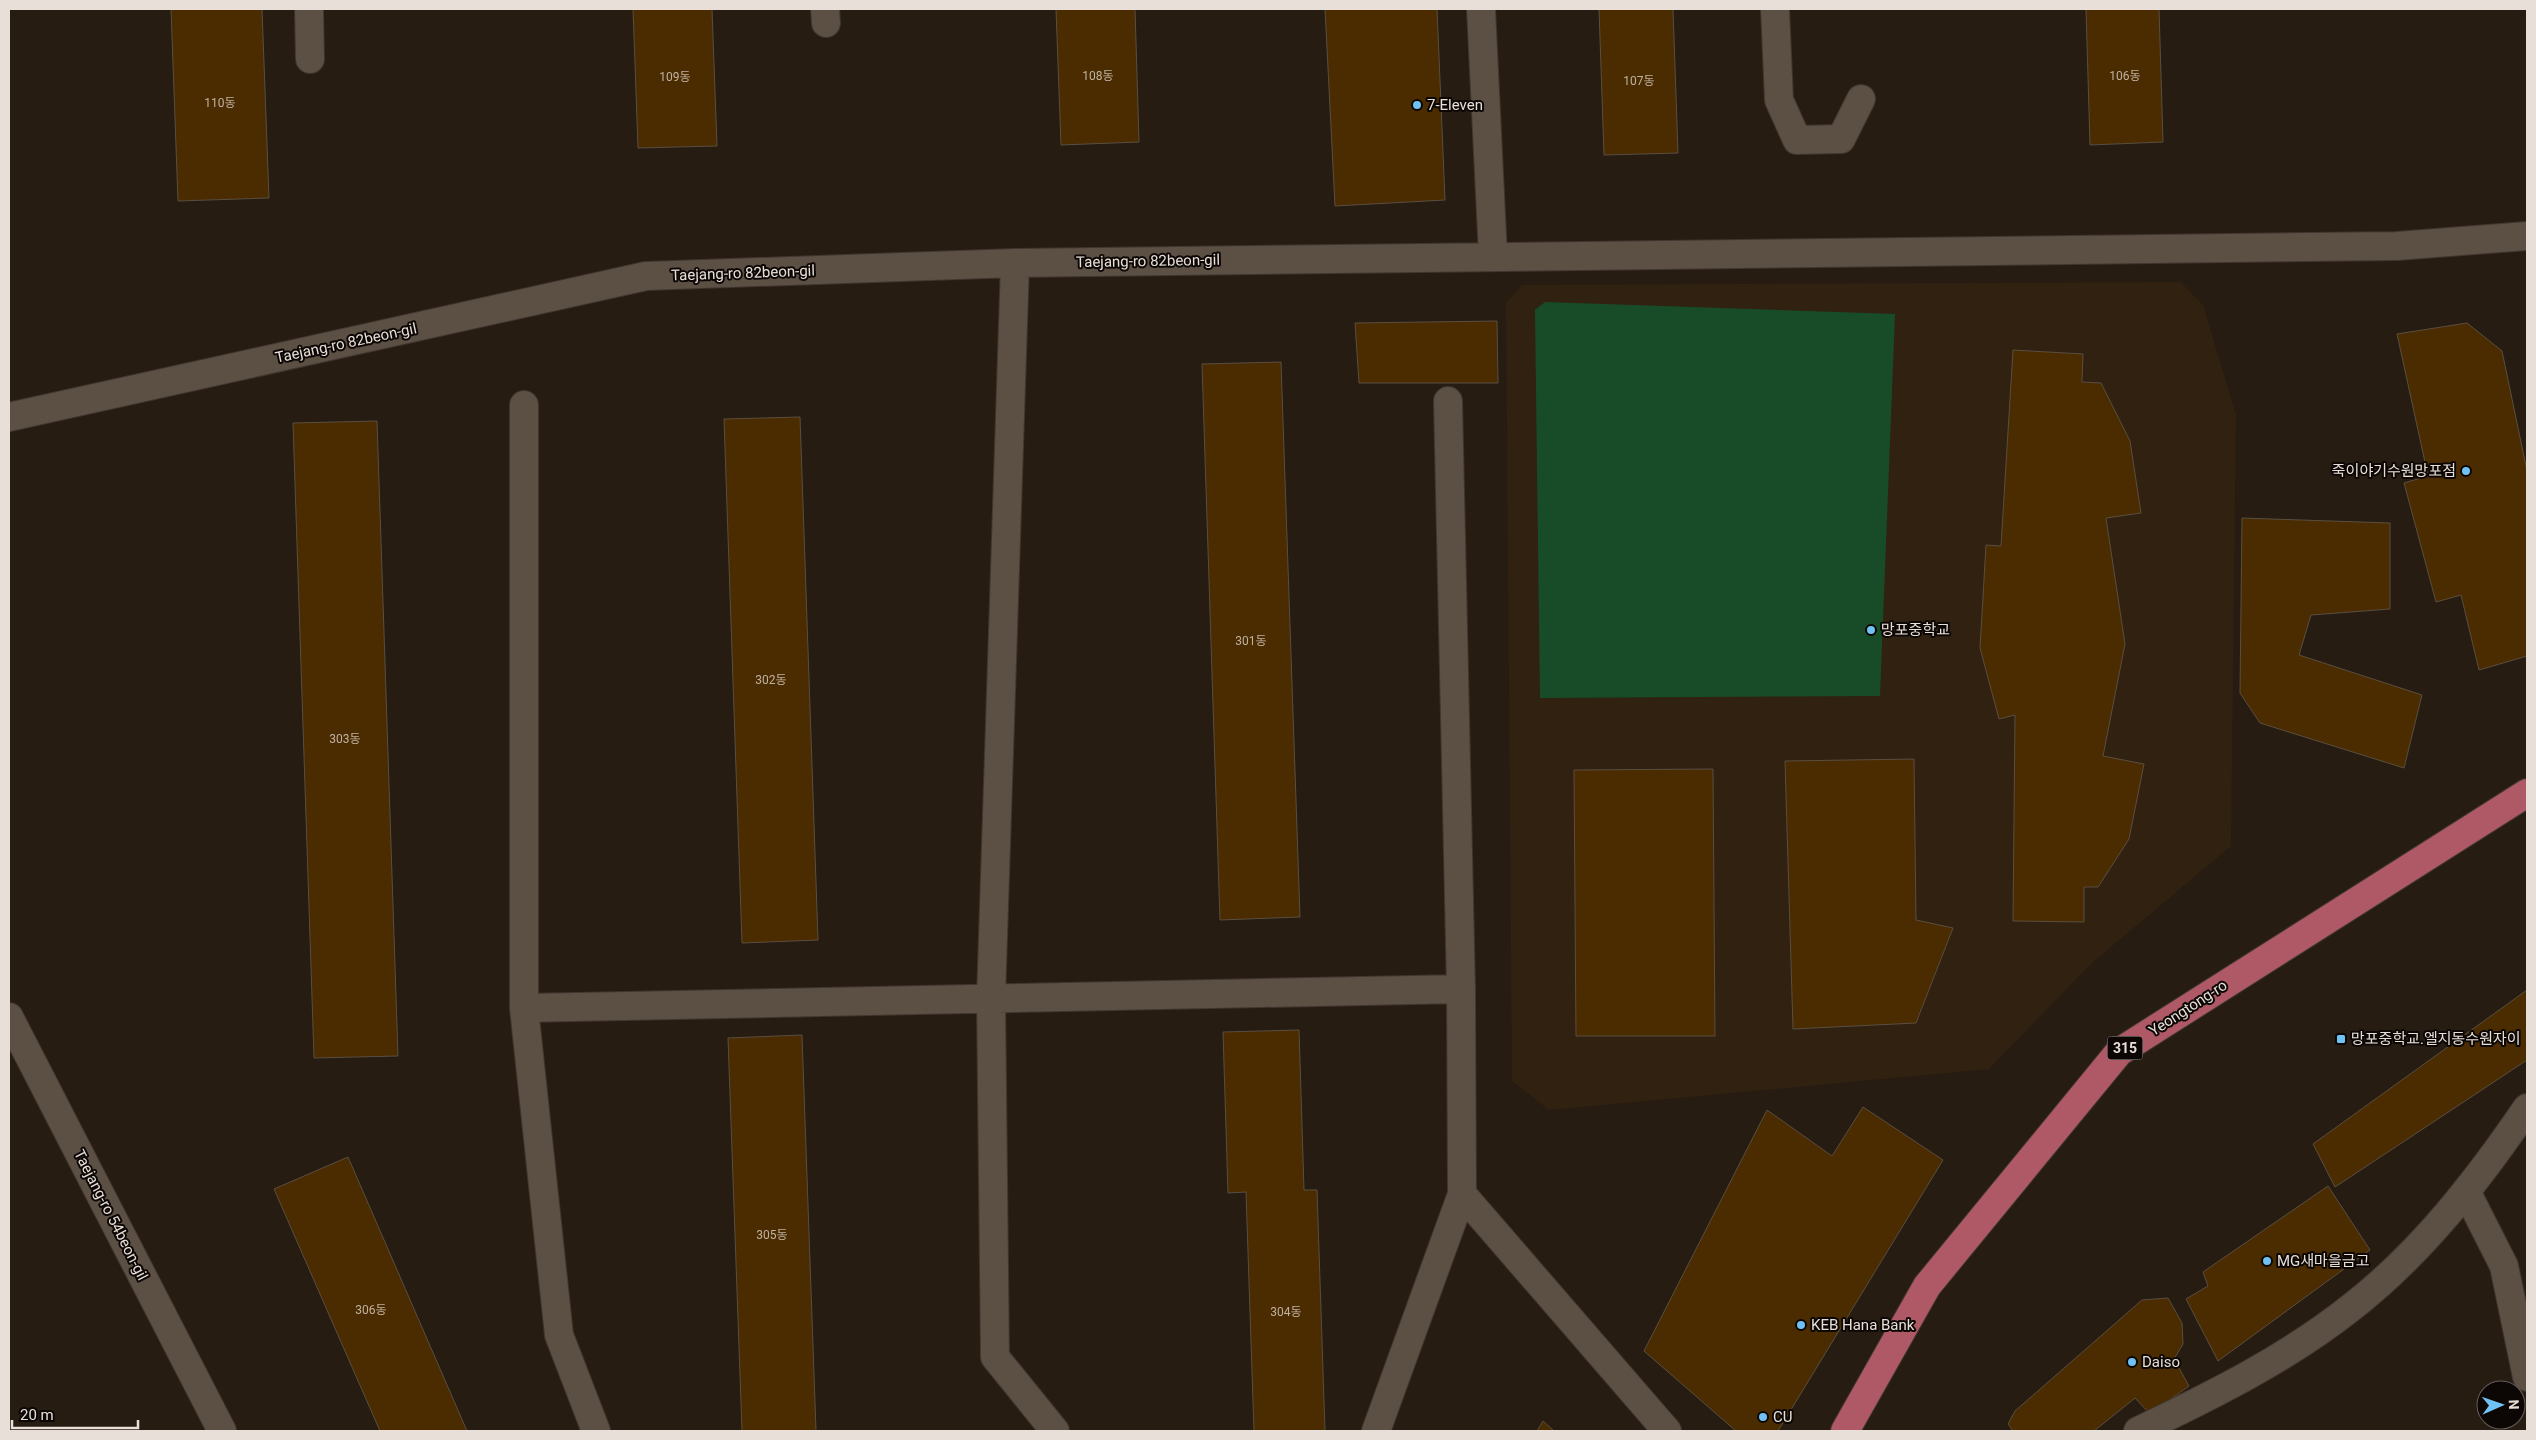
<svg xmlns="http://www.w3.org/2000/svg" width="2536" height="1440" font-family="Roboto,'Noto Sans KR',sans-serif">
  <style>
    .built { fill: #312111 }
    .pitch { fill: #184c29 }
    .building { fill: #4a2c00; stroke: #5a4e41 }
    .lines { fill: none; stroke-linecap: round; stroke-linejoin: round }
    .minor-casing { stroke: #3f3630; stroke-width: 30 }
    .major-casing { stroke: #3f3630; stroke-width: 30 }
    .minor { stroke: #5c4f43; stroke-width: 28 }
    .major { stroke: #af5966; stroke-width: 28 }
    .poi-dot { fill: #70c1f4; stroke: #0c0704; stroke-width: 2 }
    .labels { text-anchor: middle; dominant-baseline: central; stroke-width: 4; stroke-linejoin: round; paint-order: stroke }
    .number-label { font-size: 12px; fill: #c0b2a2 }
    .shield { fill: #0c0704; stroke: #a59e98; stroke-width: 1 }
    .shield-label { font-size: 14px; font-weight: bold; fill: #e7dfd8 }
    .poi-label { font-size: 15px; fill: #e7dfd8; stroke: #0c0704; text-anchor: start }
    .street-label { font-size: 15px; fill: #e7dfd8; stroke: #0c0704 }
  </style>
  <rect width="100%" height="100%" fill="#271c11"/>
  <path class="built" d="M2181 282 2203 305 2236 415 2231 846 2091 964 1989 1069 1549 1110 1512 1081 1506 303 1522 285Z"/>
  <path class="pitch" d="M1545 302 1895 314 1880 696 1540 698 1535 310Z"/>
  <path class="building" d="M171 9H262L269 198 178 201Z
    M633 9H712L717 146 638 148Z
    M1056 9H1135L1139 142 1061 145Z
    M1325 9H1437L1445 200 1335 206Z
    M1599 9H1673L1678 153 1604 155Z
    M2086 9H2159L2163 142 2090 145Z
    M1497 321 1498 383H1359L1355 323Z
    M2467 323 2502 351 2527 471V656L2479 670 2461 595 2436 602 2404 483 2428 476 2397 334Z
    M2013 350 2083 354 2082 382 2101 383 2130 441 2141 513 2106 518 2125 644 2103 756 2144 764 2129 839 2098 887H2084V922L2013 921 2015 715 1999 719 1980 648 1986 545 2001 546Z
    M1281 362 1300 917 1220 920 1202 364Z
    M800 417 818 940 742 943 724 419Z
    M377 421 398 1056 314 1058 293 423Z
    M2242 518 2390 523V609L2311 615 2299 655 2422 695 2404 768 2260 723 2240 693Z
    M1914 759 1916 920 1953 928 1916 1023 1793 1029 1785 761Z
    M1713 769 1715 1036H1576L1574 770Z
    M2527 990V1060L2335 1187 2313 1144Z
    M1299 1030 1304 1190H1317L1325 1431H1254L1246 1192 1228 1193 1223 1032Z
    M802 1035 816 1431H742L728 1038Z
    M1863 1107 1943 1160 1778 1431H1736L1644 1351 1767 1110 1832 1156Z
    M348 1157 467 1431H380L274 1189Z
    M2328 1186 2370 1250 2218 1361 2186 1299 2208 1286 2203 1272Z
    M2168 1298 2182 1323 2183 1344 2174 1359 2189 1386 2150 1414 2135 1398 2094 1431H2013L2008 1424 2015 1411 2142 1300Z
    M1543 1421 1554 1431H1537Z"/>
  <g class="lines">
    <defs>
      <path id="minor" d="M309 9 310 59
        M825 9 826 23
        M1481 9 1493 256
        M1775 9 1779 100 1797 140 1841 139 1861 99
        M1015 263 991 998 995 1357 1055 1431
        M1448 401 1461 989 1462 1194 1667 1431
        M524 405V1008L559 1335 596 1431
        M9 417 646 276 1015 263 2397 246 2527 236
        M524 1008 1461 989
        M9 1017 222 1431
        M2466 1191 2504 1266 2527 1377
        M1376 1431 1462 1194
        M2138 1431C2213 1395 2288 1358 2353 1306 2422 1252 2478 1180 2527 1108"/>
      <path id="major" d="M1845 1431 1927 1286 2119 1052 2527 793"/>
    </defs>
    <use href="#minor" class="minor-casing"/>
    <use href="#major" class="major-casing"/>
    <use href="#minor" class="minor"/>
    <use href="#major" class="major"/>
  </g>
  <g class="poi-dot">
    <circle cx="1417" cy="105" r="5"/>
    <circle cx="2466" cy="471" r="5"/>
    <circle cx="1871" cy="630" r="5"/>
    <rect x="2336" y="1034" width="10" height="10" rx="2.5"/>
    <circle cx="2267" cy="1261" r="5"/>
    <circle cx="1801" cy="1325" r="5"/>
    <circle cx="2132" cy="1362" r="5"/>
    <circle cx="1763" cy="1417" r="5"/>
  </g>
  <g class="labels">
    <g class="number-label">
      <text x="1098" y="76">108동</text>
      <text x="2125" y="76">106동</text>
      <text x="675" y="77">109동</text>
      <text x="1639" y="81">107동</text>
      <text x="220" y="103">110동</text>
      <text x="1251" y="641">301동</text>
      <text x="771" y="680">302동</text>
      <text x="345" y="739">303동</text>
      <text x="772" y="1235">305동</text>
      <text x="371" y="1310">306동</text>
      <text x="1286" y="1312">304동</text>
    </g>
    <rect class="shield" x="2107.5" y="1036.5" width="35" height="23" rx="4"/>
    <g class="shield-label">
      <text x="2125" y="1048">315</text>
    </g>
    <g class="poi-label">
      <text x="1427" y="105">7-Eleven</text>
      <text x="2456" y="471" text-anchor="end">죽이야기수원망포점</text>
      <text x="1881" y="630">망포중학교</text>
      <text x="2351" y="1039">망포중학교.엘지동수원자이</text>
      <text x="2277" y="1261">MG새마을금고</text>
      <text x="1811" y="1325">KEB Hana Bank</text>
      <text x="2142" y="1362">Daiso</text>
      <text x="1773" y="1417">CU</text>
    </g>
    <g class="street-label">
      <text transform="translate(1148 261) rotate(-1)">Taejang-ro 82beon-gil</text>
      <text transform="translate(743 273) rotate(-2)">Taejang-ro 82beon-gil</text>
      <text transform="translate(346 343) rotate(-12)">Taejang-ro 82beon-gil</text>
      <text transform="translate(2188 1008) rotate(-33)">Yeongtong-ro</text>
      <text transform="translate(111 1215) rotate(63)">Taejang-ro 54beon-gil</text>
    </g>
  </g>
  <rect width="2536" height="1440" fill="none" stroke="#e7dfd8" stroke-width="20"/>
  <g transform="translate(2501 1405) rotate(88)"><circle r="24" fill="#0c0704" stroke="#645d59"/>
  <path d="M0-4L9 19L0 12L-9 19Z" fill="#70c1f4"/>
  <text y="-8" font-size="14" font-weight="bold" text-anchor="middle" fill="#e7dfd8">N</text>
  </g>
  <path d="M12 1420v8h126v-8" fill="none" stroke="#e7dfd8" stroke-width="2.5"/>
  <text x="20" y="1420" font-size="15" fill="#e7dfd8" stroke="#0c0704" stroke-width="4" paint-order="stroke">20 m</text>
</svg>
